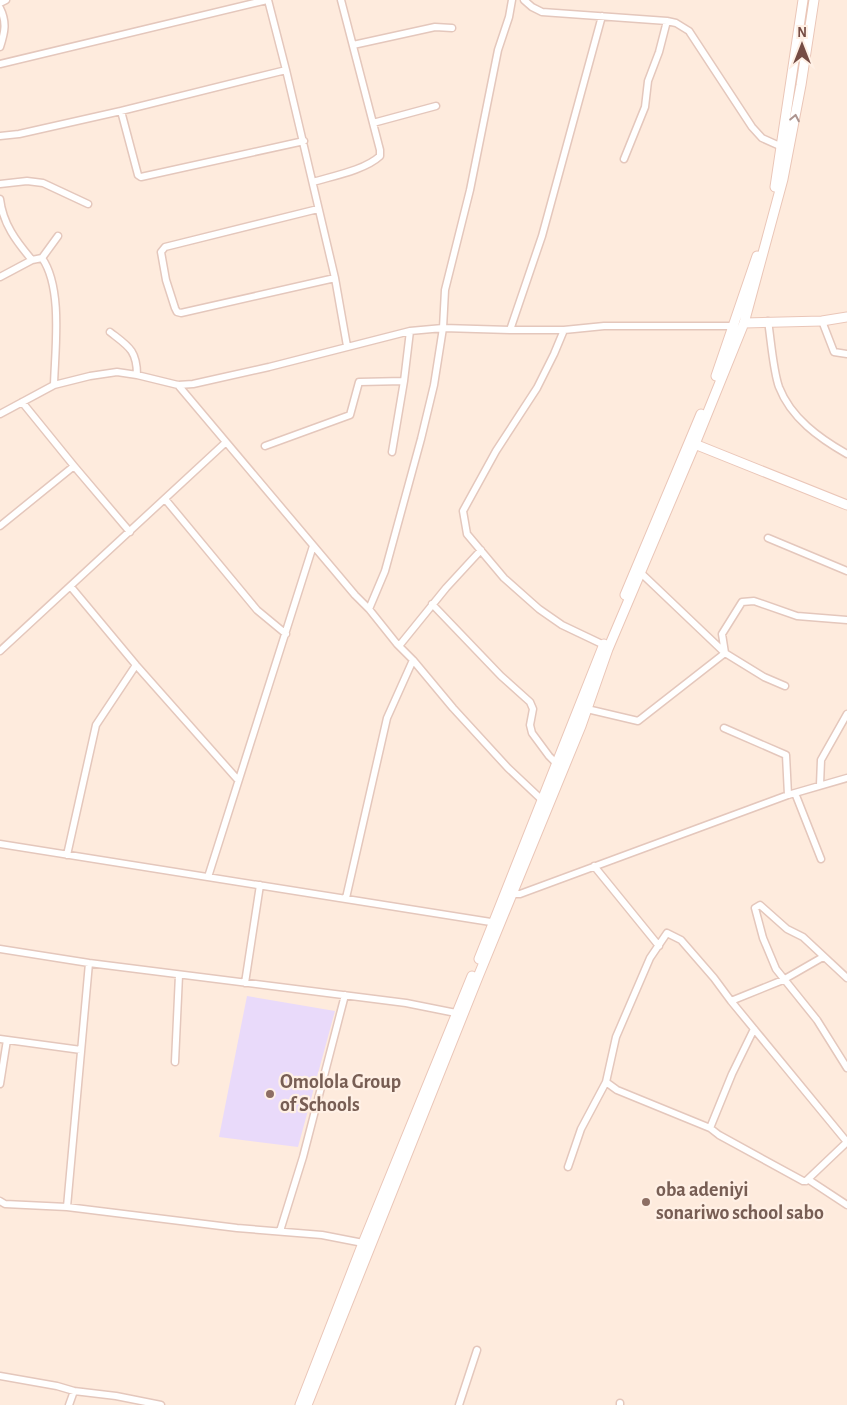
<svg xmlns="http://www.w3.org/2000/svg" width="847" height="1405" font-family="'Alegreya Sans',sans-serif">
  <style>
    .education { fill: #e9dafa }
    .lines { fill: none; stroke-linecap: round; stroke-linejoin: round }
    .street-casing { stroke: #e4c7bc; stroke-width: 9 }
    .secondary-casing { stroke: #eac6b8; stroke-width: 11 }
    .street { stroke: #fff; stroke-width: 6 }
    .secondary { stroke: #fff; stroke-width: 9 }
    .oneway { stroke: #ac948f }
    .education-dot { fill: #8d6e63; stroke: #fff0e5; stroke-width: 2 }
    .labels { text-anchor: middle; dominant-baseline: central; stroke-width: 4.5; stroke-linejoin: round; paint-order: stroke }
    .education-label { font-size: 20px; font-weight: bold; fill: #785e54; stroke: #fff0e5; text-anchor: start }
  </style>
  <rect width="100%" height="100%" fill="#feebdd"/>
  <path class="education" d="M247 996 335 1011 298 1147 219 1137Z"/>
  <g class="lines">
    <defs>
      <path id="street" d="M268 0 286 70 335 278 347 346
        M524 0 532 7 542 12 667 21 676 23 689 31 752 127 762 138 782 147
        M0 3 6 0
        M0 8C7 22 5 32 0 47
        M353 45 435 27 452 28
        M0 64 267 0
        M121 111 138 175 141 177 304 141
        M373 123 436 106
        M0 136 19 134 121 111 286 70
        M624 159 645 107 648 81 659 52 667 21
        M313 182C333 176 365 170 380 156V150L341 0
        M0 184 27 181 43 183 88 204
        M0 199C3 224 16 241 32 260
        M318 209 165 247 161 252 166 280 175 308 177 312 181 313 335 278
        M42 258C63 288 55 349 54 385
        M0 277 32 260 42 258 58 236
        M768 321C771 340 773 370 779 387 791 418 819 438 847 454
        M822 321 834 352 847 354
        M510 330 542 236 602 16
        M564 330 554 354 537 388 496 451 463 511 467 534 504 578 539 609 562 625 604 645
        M110 332C128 346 137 350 137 375
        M178 385 355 595 369 609 397 644 413 660 453 708 508 768 542 800
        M22 402 74 466 130 532
        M0 414 54 385 90 376 117 372 137 375 178 385 193 384 269 367 410 331 443 328 510 330H564L604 326H733
        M265 446 350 415 359 382 404 381
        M392 452 404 381 410 331
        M165 499 257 610 286 634
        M0 526 74 466
        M768 538 847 571
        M641 573 725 653 764 677 785 686
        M71 587 136 665 238 780
        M432 604 501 676 530 702 533 709 530 725 532 733 549 756 557 764
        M369 609 385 571 421 439 434 385 443 328 445 290 470 190 498 50 509 17 512 0
        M399 646 446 588 481 550
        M0 651 225 443
        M725 653 722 634 742 602 754 601 797 616 847 620
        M587 709 638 721 725 653
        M724 728 786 755 788 795
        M820 785 821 760 847 714
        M795 793 821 859
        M0 844 497 923
        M67 855 96 725 136 665
        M594 866 659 946
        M208 877 313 546
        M513 894H520L788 795 847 778
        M346 898 387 718 413 660
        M0 949 89 963 406 1003 456 1013
        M847 978 803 937 787 929 760 905 755 908 763 938 776 969 817 1020 847 1068
        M245 983 260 885
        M731 1001 783 980 823 957
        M0 1039 81 1050
        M175 1062 179 975
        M0 1084 7 1040
        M710 1128 732 1074 754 1029
        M568 1167 581 1129 606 1082
        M806 1181 847 1142 731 1001 714 978 681 940 667 933 650 958 616 1037 606 1082 617 1090 710 1128 719 1135 803 1181 809 1180 847 1205
        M0 1201 5 1204 67 1207 237 1228 322 1235 363 1243
        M67 1207 89 963
        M280 1231 303 1157 345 995
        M0 1376 57 1386 74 1391 116 1396 161 1405
        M620 1403V1405
        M69 1405 74 1391
        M459 1405 477 1350"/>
      <path id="secondary" d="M775 187 803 0
        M744 323 822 321 847 317
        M716 376 757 256
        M692 443 847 505
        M625 595 701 414
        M479 959 604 644
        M300 1405 363 1243 472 976
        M307 1405 478 977 581 726 608 649 695 444 744 323 783 179 801 85 814 0"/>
    </defs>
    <use href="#street" class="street-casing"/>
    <use href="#secondary" class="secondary-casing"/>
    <use href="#street" class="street"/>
    <use href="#secondary" class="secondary"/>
  </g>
  <defs><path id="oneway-chevron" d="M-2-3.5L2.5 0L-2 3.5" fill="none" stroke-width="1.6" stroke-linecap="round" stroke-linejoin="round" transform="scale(1.25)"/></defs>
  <use class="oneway" href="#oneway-chevron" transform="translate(795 118) rotate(-79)"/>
  <g class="education-dot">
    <circle cx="270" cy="1094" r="5"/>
    <circle cx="646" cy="1202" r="5"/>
  </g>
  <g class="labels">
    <g class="education-label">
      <text x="280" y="1082">Omolola Group<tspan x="280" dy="23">of Schools</tspan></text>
      <text x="656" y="1190">oba adeniyi<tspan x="656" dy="23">sonariwo school sabo</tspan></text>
    </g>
  </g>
  <g transform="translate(802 45)" stroke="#fff0e5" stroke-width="4" paint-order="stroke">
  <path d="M0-4L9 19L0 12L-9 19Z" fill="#754c44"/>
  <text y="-8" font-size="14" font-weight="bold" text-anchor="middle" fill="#754c44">N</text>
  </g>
</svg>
